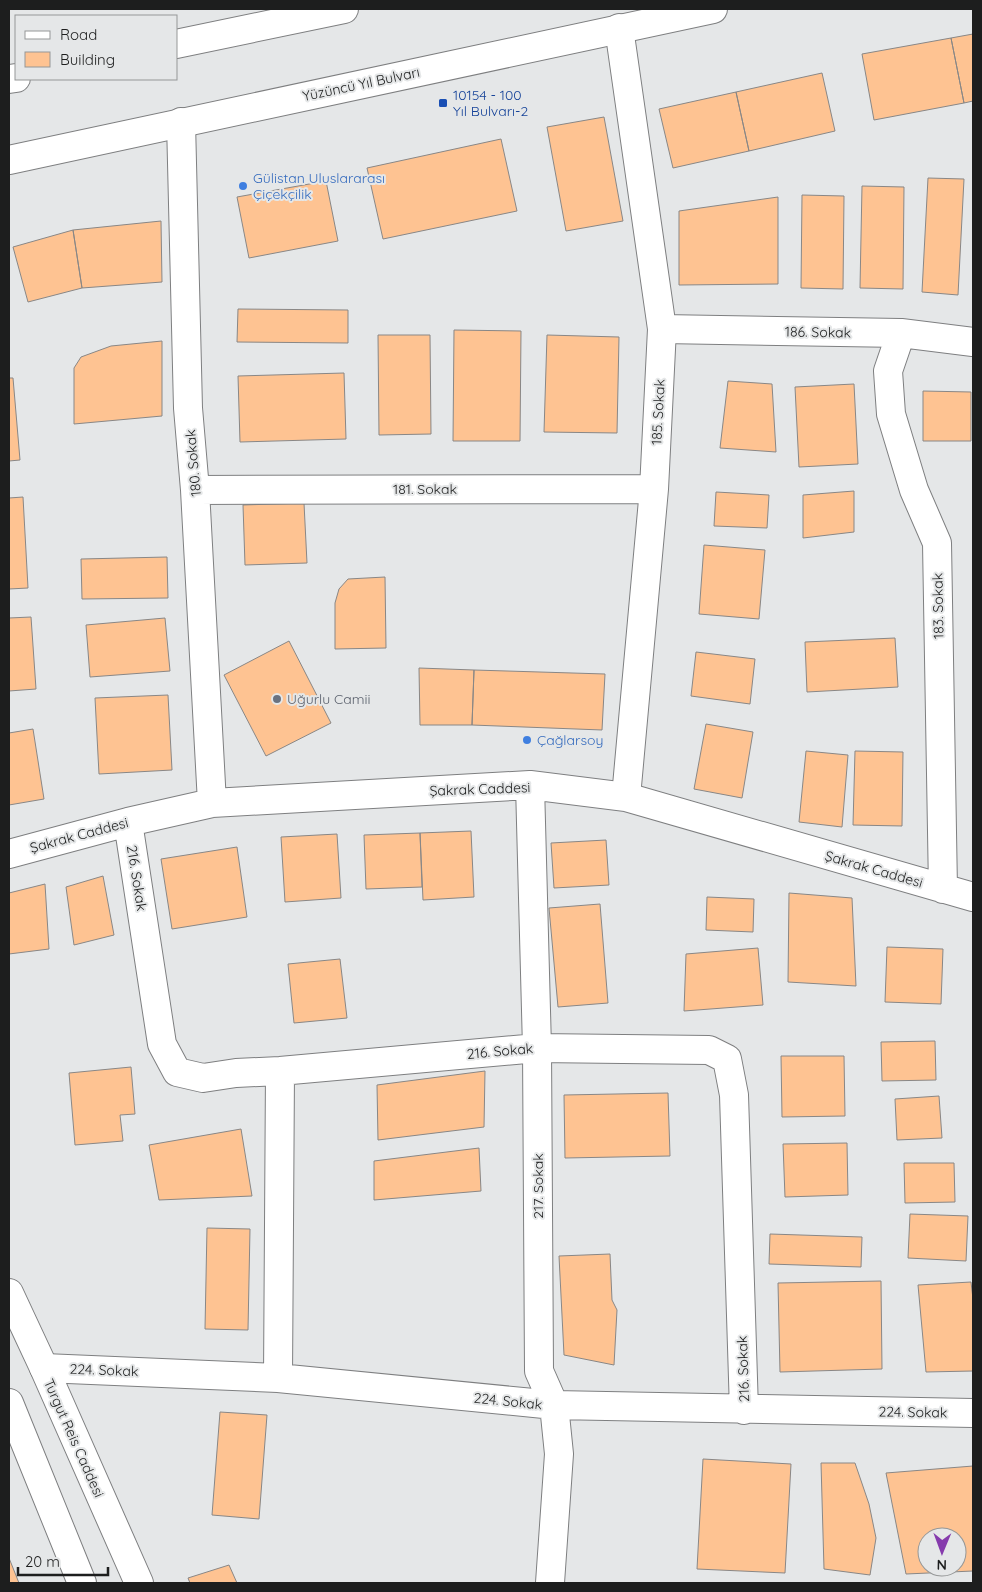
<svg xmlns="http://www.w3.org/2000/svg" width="982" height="1592" font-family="Quicksand,sans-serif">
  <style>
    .building { fill: #fec392; stroke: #898786; fill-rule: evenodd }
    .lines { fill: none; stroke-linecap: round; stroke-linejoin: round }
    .minor-casing { stroke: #7e7f80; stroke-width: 30 }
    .major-casing { stroke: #7e7f80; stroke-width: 30 }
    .minor { stroke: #fff; stroke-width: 28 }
    .major { stroke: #fff; stroke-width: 28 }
    .transit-dot { fill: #1a4fb4; stroke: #e5e7e8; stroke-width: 2 }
    .shop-dot { fill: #3f7fe0; stroke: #e5e7e8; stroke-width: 2 }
    .worship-dot { fill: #6b7280; stroke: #e5e7e8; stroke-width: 2 }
    .labels { text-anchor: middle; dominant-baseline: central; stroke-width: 4; stroke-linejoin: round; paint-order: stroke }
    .street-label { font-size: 14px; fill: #1d1e1e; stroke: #e5e7e8 }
    .transit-label { font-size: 14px; fill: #164399; stroke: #e5e7e8; text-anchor: start }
    .shop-label { font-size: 14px; fill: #366cbe; stroke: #e5e7e8; text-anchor: start }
    .worship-label { font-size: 14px; fill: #5b616d; stroke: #e5e7e8; text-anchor: start }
  </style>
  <rect width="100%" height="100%" fill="#e5e7e8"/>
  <path class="building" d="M973 34V101L964 103 951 38Z
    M951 38 964 103 874 120 862 54Z
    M822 73 835 131 749 151 736 92Z
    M736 92 749 151 673 168 659 109Z
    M604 117 623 221 566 231 547 127Z
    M501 139 517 211 383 239 367 168Z
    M928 178 964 179 958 295 922 292Z
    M326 181 338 241 249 258 237 197Z
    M862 186 904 187 903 289 860 288Z
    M802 195 844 196 843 289 801 288Z
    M778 197V284L679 285V211Z
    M161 221 162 282 82 288 73 230Z
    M73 230 82 288 28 302 13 247Z
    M238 309 348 310V343L237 342Z
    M454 330 521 331 520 441H453Z
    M378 335H430L431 434 379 435Z
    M547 335 619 337 617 433 544 432Z
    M162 341V416L74 424V368L81 357 111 346Z
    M344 373 346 439 240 442 238 376Z
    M9 378H13L20 460 9 461Z
    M728 381 772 384 776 452 720 448Z
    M854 384 858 464 799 467 795 387Z
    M923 391 971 392V441H923Z
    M854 491V532L803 538V495Z
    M716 492 769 495 767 528 714 526Z
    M23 497 28 588 9 589V498Z
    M304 503 307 563 245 565 243 505Z
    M704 545 765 550 759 619 699 614Z
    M167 557 168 598 82 599 81 559Z
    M385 577 386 648 335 649V603L339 589 348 579Z
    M31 617 36 689 9 691V618Z
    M165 618 170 671 90 677 86 625Z
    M895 638 898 687 807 692 805 642Z
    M289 641 331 723 266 756 224 675Z
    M696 652 755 659 750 704 691 696Z
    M419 668 474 670 472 725H420Z
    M474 670 605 674 602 730 472 725Z
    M168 695 172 770 99 774 95 698Z
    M706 724 753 732 742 798 694 789Z
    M33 729 44 799 9 805V733Z
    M806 751 848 755 842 827 799 822Z
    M855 751 903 752 902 826 853 825Z
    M471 831 474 897 423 900 420 833Z
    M420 833 422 887 366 889 364 835Z
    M337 834 341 898 285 902 281 837Z
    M606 840 609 885 554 888 551 843Z
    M237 847 247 917 172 929 161 859Z
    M103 876 114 935 74 945 66 887Z
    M45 884 49 949 9 954V893Z
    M789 893 852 898 856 986 788 982Z
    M707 897 754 899 753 932 706 930Z
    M600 904 608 1003 558 1007 549 908Z
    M887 947 943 949 941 1004 885 1002Z
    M758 948 763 1005 684 1011 686 954Z
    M340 959 347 1018 294 1023 288 964Z
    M935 1041 936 1080 882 1081 881 1042Z
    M781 1056H844L845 1116 782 1117Z
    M131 1067 135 1114 120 1115 123 1141 75 1145 69 1073Z
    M485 1071 484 1127 378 1140 377 1085Z
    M668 1093 670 1156 565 1158 564 1095Z
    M939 1096 942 1138 897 1140 895 1099Z
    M241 1129 252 1196 159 1200 149 1145Z
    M847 1143 848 1195 785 1197 783 1144Z
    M479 1148 481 1191 374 1200V1161Z
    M904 1163H954L955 1202 905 1203Z
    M910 1214 968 1216 966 1261 908 1258Z
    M207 1228 250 1229 248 1330 205 1329Z
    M770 1234 862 1237 861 1267 769 1264Z
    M610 1254 612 1300 617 1310 614 1365 564 1355 559 1256Z
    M881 1281 882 1369 780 1372 778 1283Z
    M971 1282 973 1299V1371L926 1372 918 1285Z
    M220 1412 267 1415 259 1519 212 1515Z
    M703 1459 791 1464 785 1573 697 1569Z
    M821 1463H855L869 1504 876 1538 870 1575 824 1569Z
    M973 1466V1571L906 1574 886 1473ZM927 1537H957V1567H927Z
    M9 1558 19 1583H9Z
    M229 1565 237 1583H190L188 1578Z"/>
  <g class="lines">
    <defs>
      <path id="minor" d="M619 28 662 329 654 489 626 797
        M181 122 188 408 195 490 212 803
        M662 329 901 333 973 342
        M901 333 888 371 891 414 914 490 937 543 943 889
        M195 490 654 489
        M530 785 537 1048 539 1371 554 1405 559 1454 550 1583
        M128 822 162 1044 177 1072 203 1078 236 1073 280 1071 537 1048 709 1050 727 1059 734 1095 744 1410
        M9 854 128 822 212 803 530 785 626 797 973 897
        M44 1368 278 1378 554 1405 973 1413
        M278 1378 280 1071"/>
      <path id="major" d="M176 44 344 9
        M9 79 16 78
        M9 160 713 9
        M9 1293 44 1368 139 1583
        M9 1403 82 1583"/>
    </defs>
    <use href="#minor" class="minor-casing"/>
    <use href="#major" class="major-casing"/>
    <use href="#minor" class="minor"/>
    <use href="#major" class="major"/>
  </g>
  <rect class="transit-dot" x="438" y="98" width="10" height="10" rx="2.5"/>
  <g class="shop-dot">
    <circle cx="243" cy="186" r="5"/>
    <circle cx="527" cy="740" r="5"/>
  </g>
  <circle class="worship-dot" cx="277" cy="699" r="5"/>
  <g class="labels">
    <g class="street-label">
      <text transform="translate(361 84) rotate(-12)">Yüzüncü Yıl Bulvarı</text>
      <text transform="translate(818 332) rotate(1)">186. Sokak</text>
      <text transform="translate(658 412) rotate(-87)">185. Sokak</text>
      <text transform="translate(193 463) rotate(-95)">180. Sokak</text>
      <text x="425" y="489">181. Sokak</text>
      <text transform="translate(938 606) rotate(-91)">183. Sokak</text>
      <text transform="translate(480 789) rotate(-2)">Şakrak Caddesi</text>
      <text transform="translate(79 835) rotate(-15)">Şakrak Caddesi</text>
      <text transform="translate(874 869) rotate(16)">Şakrak Caddesi</text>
      <text transform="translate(137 878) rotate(81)">216. Sokak</text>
      <text transform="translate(500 1051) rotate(-5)">216. Sokak</text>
      <text transform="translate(538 1186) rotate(-90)">217. Sokak</text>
      <text transform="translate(743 1369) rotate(-92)">216. Sokak</text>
      <text transform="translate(104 1370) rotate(2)">224. Sokak</text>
      <text transform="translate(508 1401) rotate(6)">224. Sokak</text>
      <text transform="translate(913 1412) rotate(1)">224. Sokak</text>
      <text transform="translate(74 1438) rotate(66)">Turgut Reis Caddesi</text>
    </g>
    <g class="transit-label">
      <text x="453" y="95">10154 - 100<tspan x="453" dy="16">Yıl Bulvarı-2</tspan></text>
    </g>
    <g class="shop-label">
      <text x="253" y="178">Gülistan Uluslararası<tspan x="253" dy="16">Çiçekçilik</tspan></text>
      <text x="537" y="740">Çağlarsoy</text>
    </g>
    <g class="worship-label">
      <text x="287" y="699">Uğurlu Camii</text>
    </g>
  </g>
  <rect width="982" height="1592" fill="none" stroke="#1d1e1e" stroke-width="20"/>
  <rect x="15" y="15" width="162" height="65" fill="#e5e7e8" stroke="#959797"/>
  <rect x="25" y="31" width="25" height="8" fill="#ffffff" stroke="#959797"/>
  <text x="60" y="40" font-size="15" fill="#1d1e1e">Road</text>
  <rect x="25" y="52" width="25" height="15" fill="#fec392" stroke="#959797"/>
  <text x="60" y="65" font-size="15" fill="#1d1e1e">Building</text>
  <g transform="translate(942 1552) rotate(181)"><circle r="24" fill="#e5e7e8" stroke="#959797"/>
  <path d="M0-4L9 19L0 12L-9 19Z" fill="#863bad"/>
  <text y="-8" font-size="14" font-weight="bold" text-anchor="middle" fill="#1d1e1e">N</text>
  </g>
  <path d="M18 1567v8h90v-8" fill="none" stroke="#1d1e1e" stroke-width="2.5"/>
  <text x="25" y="1567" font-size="15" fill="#1d1e1e" stroke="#e5e7e8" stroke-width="4" paint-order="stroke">20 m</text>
</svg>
